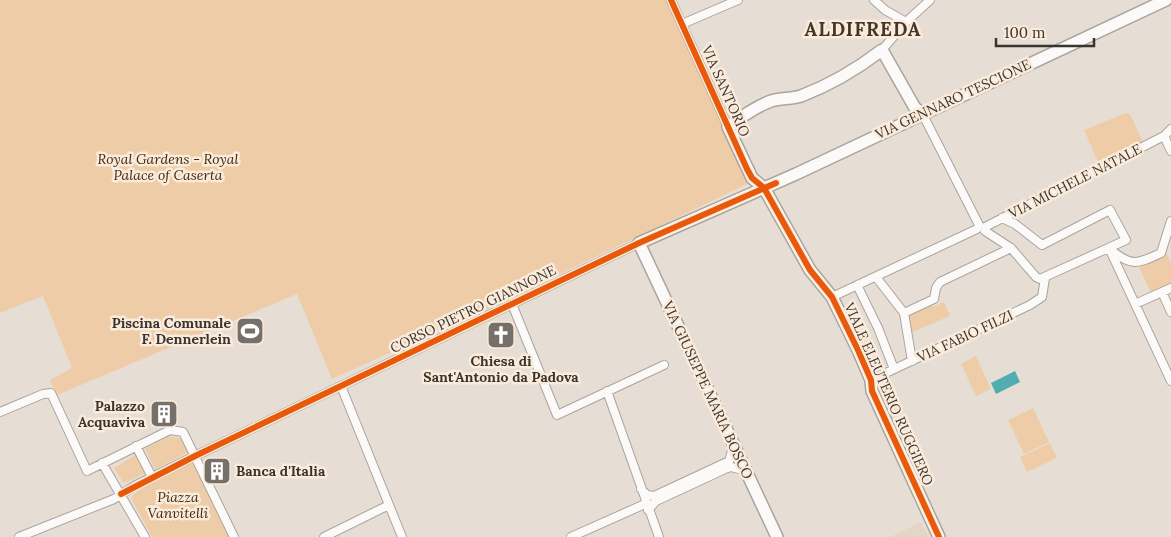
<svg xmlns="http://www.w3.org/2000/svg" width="1171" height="537" font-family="Lora,serif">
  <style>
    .built { fill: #e4d5c5 }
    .green { fill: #edcca7 }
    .water { fill: #52adb3 }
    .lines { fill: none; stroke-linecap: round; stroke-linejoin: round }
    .street-casing { stroke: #aaa49d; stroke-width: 10 }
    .secondary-casing { stroke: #aaa49d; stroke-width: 14 }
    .street { stroke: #fbfaf9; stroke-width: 8 }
    .secondary { stroke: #fbfaf9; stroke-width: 11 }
    .cycleway-casing { stroke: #faebdb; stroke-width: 9 }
    .cycleway { stroke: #e8590c; stroke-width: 6 }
    .labels { text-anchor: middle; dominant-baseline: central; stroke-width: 5; stroke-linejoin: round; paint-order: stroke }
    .street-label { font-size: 14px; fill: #3a342e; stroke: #faebdb }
    .park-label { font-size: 14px; font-style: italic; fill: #412a0f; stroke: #faebdb }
    .poi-label { font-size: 14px; font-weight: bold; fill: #3a342e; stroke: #faebdb; text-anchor: end }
    .district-label { font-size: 19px; font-weight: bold; letter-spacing: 1px; fill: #43372a; stroke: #faebdb }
  </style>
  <rect width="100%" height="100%" fill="#e6ded5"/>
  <path class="built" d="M921 522 928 537H890Z"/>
  <path class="green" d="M0 0H668L749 183 512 297 332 379 297 294 57 395 50 380 72 368 43 296 0 313Z
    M1126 113 1130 114 1143 142 1099 164 1084 130Z
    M1167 254 1171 263V283L1151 293 1139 267Z
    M930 301 933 307 944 302 950 316 908 334 904 313Z
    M976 356 991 389 976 396 961 364Z
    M1033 408 1049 442 1024 454 1008 420Z
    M169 436 181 439 189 452 155 469 145 449Z
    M1050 443 1057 458 1027 472 1020 457Z
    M136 455 145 473 127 482H123L114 468Z
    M190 463 195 466 229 537H152L131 498 139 489Z"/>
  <path class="water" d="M1015 371 1020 382 996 394 991 383Z"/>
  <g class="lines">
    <defs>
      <path id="street" d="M671 0 728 127
        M874 0 885 10 906 22
        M682 24 738 0
        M882 50 906 22 930 0
        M922 113 979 225
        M1164 136 1171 151
        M985 227 1164 136 1171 129
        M985 231 1011 248 1036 277 1040 279 1126 240 1110 210 1042 245 1015 224 1002 218
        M1109 248 1171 381
        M1111 250C1132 267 1137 264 1161 253L1171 221
        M876 277 904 313 912 361
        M857 285 878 328 894 369
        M1162 292 1171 312
        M832 297 977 229
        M512 304 557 415 664 365
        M1135 304 1171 288
        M904 313 934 299 936 288 940 282 1011 248
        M871 380 1030 305 1042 297 1045 278
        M341 386 402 537
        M607 391 659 537
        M0 412 43 394 51 393 87 471 170 430 183 432 234 537
        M136 446 152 477
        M102 463 145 537
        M641 489 647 495 654 496 729 461 734 444
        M648 510 656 501 725 469 731 467 747 471
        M19 537 114 499 136 485 195 456 639 243
        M324 537 389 505
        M571 537 645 504"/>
      <path id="secondary" d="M922 113 915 108 882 50C857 69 830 85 801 96 792 99 780 98 771 101 755 107 741 117 728 127L752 178 764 188 810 270 832 297 858 350 871 380 872 391 939 537
        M777 537 639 243 796 174 1166 0"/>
    </defs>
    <use href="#street" class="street-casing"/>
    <use href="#secondary" class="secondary-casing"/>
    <use href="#street" class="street"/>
    <use href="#secondary" class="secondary"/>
    <defs>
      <path id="cycleway" d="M671 0 747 169 752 178 764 188 810 270 832 297 858 350 871 380 872 391 939 537
        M121 494 195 456 639 243 776 183"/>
    </defs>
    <use href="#cycleway" class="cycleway-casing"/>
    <use href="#cycleway" class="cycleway"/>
  </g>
  <defs>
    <symbol id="stadium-square" viewBox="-11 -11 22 22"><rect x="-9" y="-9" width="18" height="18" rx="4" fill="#767068" stroke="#faebdb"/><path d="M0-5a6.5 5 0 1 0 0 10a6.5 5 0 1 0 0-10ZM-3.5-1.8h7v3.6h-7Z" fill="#fff"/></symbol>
    <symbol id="church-square" viewBox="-11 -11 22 22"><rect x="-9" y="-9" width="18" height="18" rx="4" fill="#767068" stroke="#faebdb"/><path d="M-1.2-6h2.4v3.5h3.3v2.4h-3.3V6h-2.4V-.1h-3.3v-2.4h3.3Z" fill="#fff"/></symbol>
    <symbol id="building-square" viewBox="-11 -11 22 22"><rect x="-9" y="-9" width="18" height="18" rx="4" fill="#767068" stroke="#faebdb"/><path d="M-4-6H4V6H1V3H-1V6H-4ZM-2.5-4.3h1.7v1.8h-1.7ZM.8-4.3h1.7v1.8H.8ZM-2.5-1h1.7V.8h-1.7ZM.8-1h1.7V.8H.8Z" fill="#fff"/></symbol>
  </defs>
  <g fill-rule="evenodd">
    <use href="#stadium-square" x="234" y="315" width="32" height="32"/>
    <use href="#church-square" x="485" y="319" width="32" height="32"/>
    <use href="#building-square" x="148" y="398" width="32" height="32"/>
    <use href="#building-square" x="201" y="455" width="32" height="32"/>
  </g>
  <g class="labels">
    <g class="street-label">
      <text transform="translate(726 91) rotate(66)">VIA SANTORIO</text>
      <text transform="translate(953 99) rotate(-25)">VIA GENNARO TESCIONE</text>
      <text transform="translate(1075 181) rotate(-27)">VIA MICHELE NATALE</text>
      <text transform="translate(473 309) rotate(-26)">CORSO PIETRO GIANNONE</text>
      <text transform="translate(965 336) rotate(-25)">VIA FABIO FILZI</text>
      <text transform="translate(708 390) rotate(65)">VIA GIUSEPPE MARIA BOSCO</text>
      <text transform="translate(889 394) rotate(66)">VIALE ELEUTERIO RUGGIERO</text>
    </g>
    <g class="park-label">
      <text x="168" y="159">Royal Gardens - Royal<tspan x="168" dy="16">Palace of Caserta</tspan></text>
      <text x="178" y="497">Piazza<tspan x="178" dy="16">Vanvitelli</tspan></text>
    </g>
    <g class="poi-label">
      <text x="231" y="323">Piscina Comunale<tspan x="231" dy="16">F. Dennerlein</tspan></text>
      <text x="501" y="361" text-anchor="middle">Chiesa di<tspan x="501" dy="16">Sant'Antonio da Padova</tspan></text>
      <text x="145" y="406">Palazzo<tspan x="145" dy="16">Acquaviva</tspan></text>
      <text x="236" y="471" text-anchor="start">Banca d'Italia</text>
    </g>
    <g class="district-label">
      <text x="863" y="29">ALDIFREDA</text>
    </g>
  </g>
  <path d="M996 38v8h98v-8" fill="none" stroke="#3a342e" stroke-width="2.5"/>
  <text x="1004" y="38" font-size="15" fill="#3a342e" stroke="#faebdb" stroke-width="4" paint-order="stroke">100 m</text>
</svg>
